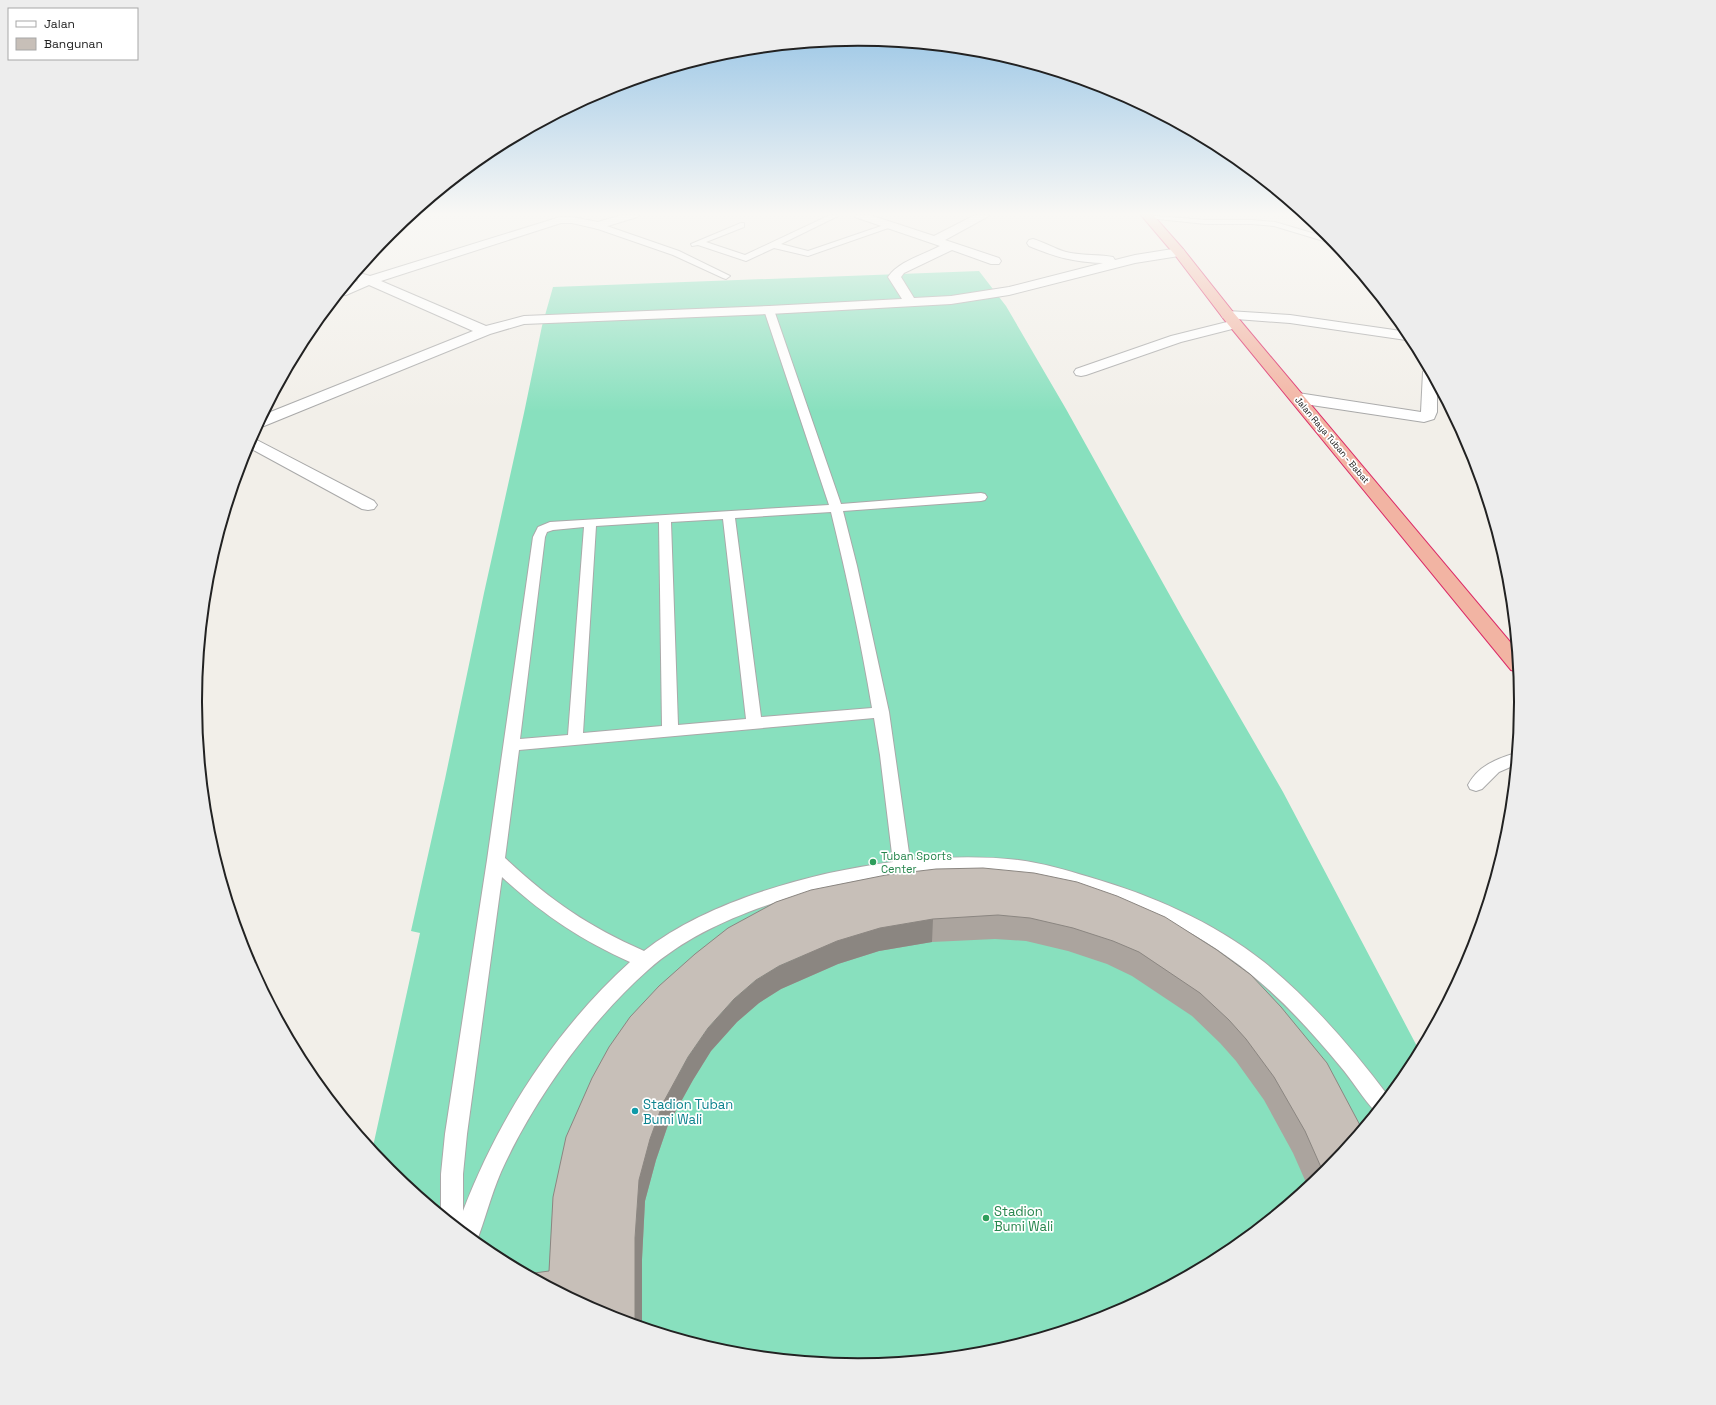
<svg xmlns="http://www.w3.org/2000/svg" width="1716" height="1405" font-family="'Space Grotesk',sans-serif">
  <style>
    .pitch { fill: #88e0be }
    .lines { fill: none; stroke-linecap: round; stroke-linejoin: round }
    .service-casing { stroke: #a9a9a9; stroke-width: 2 }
    .minor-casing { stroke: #a9a9a9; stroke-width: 2 }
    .trunk-casing { stroke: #dc2a67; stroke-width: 2 }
    .service { fill: #fff; fill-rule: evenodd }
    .minor { fill: #fff; fill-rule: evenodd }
    .trunk { fill: #f2b4a3; fill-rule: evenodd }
    .wall { fill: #aba49e }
    .shaded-wall { fill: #8b8681 }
    .building { fill: #c7bfb8; stroke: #8b8681 }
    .leisure-dot { fill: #2e9e5b; stroke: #fff; stroke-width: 1.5 }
    .culture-dot { fill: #0f9aa8; stroke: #fff; stroke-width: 1.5 }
    .labels { text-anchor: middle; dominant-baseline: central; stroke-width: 3.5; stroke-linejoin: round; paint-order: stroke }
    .far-street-label { font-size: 9px; fill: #222; stroke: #fff }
    .leisure-label { font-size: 11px; fill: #27864d; stroke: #fff; text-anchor: start }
    .near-culture-label { font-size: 13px; fill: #0d838f; stroke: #fff; text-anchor: start }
    .near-leisure-label { font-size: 13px; fill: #27864d; stroke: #fff; text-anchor: start }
    .rim { fill: none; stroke: #222; stroke-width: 2 }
  </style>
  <rect width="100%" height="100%" fill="#f2efe9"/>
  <path class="pitch" d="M979 271 1006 306 1066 409 1183 619 1283 792 1420 1052 1410 1071 1327 1172 1226 1254 1112 1316 987 1353 858 1366 728 1353 604 1315 489 1254 389 1172 372 1151 420 933 411 931 445 779 484 593 524 413 542 326 553 287Z"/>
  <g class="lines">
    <defs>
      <path id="service" d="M830 215H840L781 244 808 251 887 224H890L894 226 808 256 774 248 746 261 698 245 692 246 691 244 741 223H744V227L706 242 745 255Z
        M1145 215 1206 220H1252L1275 222 1332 239 1337 245 1274 226 1252 224H1206L1148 218H1145Z
        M595 224H601L679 251 730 276 726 279 723 278 673 255 595 228Z
        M769 307 774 310 841 504 981 493 985 494 987 497 985 500 981 501 843 511 857 566 889 712 910 860C946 857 982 856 1018 860 1042 863 1066 870 1089 877 1151 895 1212 921 1264 962 1312 1001 1352 1048 1389 1097L1376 1112C1363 1099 1353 1081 1340 1066 1307 1026 1271 987 1228 957 1198 935 1165 918 1130 905 1094 891 1056 878 1018 874 939 864 857 876 782 900 734 916 686 936 648 970 590 1021 533 1101 501 1172 491 1195 485 1220 476 1243L441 1214V1174L445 1134 487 860 533 537 538 527 550 522 829 505 764 310ZM831 512C847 577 861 642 872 708L761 717 735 518ZM723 519 746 719 678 725 671 522ZM659 522 662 726 583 733 596 526ZM584 527 568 735 520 739 545 537 547 532 553 530ZM874 718 880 755 893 862C813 872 707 901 644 951 587 926 550 900 505 858L519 750ZM502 877C542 914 581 940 630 962 556 1029 499 1117 463 1211V1174L467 1134Z
        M1516 753 1515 765 1499 772 1482 789 1476 791 1470 789 1468 785C1478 766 1496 759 1516 753Z"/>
      <path id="minor" d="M621 215H639L637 217 598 229 572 223H561L381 281 486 326 524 316 769 306 902 299 888 277C899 261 923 255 940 246L855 217 853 215H870L934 236 975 215H989L987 217 945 240 999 258 1001 261 999 264H991L952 250 904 273 901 277 914 298 951 296 1009 287 1103 263C1072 262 1056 257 1029 246L1027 243 1029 240 1033 239C1044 242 1055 249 1066 252 1081 256 1098 254 1113 257L1115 260 1135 255 1179 248 1183 249 1185 252 1183 255 1179 256 1135 263 1009 295 951 304 769 314 524 324 490 334 264 426 256 427 263 415 473 331 369 285 346 295H338L346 285 358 281 357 278 358 275 363 274 370 276 560 217H572L598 222Z
        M1228 311 1290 315 1408 332 1413 341 1290 323 1223 318 1221 315 1223 312Z
        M1235 320 1240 321 1242 324 1240 327 1181 342 1086 375 1081 376 1076 375 1074 372 1076 369 1171 336Z
        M1428 368 1437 385V412L1434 419 1424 422 1298 403 1293 401 1290 398 1293 395 1298 393 1421 412 1423 372 1425 369Z
        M251 437 374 501 377 505 374 509 368 510 362 509 246 446Z"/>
      <path id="trunk" d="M1141 215H1153L1183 249 1233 312 1516 649 1518 672 1511 670 1223 318 1175 255Z"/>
    </defs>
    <use href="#service" class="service-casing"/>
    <use href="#minor" class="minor-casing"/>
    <use href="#trunk" class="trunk-casing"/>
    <use href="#service" class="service"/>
    <use href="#minor" class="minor"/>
    <use href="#trunk" class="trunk"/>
  </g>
  <path class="wall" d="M886 875 1217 950 1327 1172 1308 1187 1293 1153 1264 1100 1236 1061 1220 1043 1192 1016 1132 976 1107 964 1068 951 1026 941 995 939 932 942 879 951 838 964 781 989 759 1003 737 1022 711 1051 693 1080 668 1125 656 1160 645 1201 642 1259V1327L604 1315 549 1271 553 1197Z"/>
  <path class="shaded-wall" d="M933 919 932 942 879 951 838 964 781 989 759 1003 737 1022 711 1051 693 1080 668 1125 656 1160 645 1201 642 1259V1327L635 1325V1238L639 1180 650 1139 663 1103 688 1057 708 1028 734 999 756 980 779 966 837 941 880 928Z"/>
  <path class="building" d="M983 868 1034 873 1077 882 1117 896 1165 917 1217 950 1251 975 1281 1007 1327 1063 1362 1129 1327 1172 1324 1174 1305 1131 1274 1077 1246 1039 1229 1020 1200 993 1139 952 1113 941 1073 928 1030 918 998 915 933 919 880 928 837 941 779 966 756 980 734 999 708 1028 688 1057 663 1103 650 1139 639 1180 635 1238V1325L604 1315 527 1274 549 1271 553 1197 566 1137 592 1078 609 1047 630 1017 659 986 695 954 728 928 776 902 811 890 886 875 936 869Z"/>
  <linearGradient id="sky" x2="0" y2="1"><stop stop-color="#8fc0e4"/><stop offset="0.52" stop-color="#f9f8f5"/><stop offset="1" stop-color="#f9f8f5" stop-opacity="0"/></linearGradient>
  <rect width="1716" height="412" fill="url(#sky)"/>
  <g class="leisure-dot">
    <circle cx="873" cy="862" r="4"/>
    <circle cx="986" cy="1218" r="4"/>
  </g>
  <circle class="culture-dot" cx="635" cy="1111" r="4"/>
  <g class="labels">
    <g class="far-street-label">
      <text transform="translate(1332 440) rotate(50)">Jalan Raya Tuban - Babat</text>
    </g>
    <g class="leisure-label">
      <text x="881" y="856">Tuban Sports<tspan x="881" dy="13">Center</tspan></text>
    </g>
    <g class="near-culture-label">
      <text x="643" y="1104">Stadion Tuban<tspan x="643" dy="15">Bumi Wali</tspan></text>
    </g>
    <g class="near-leisure-label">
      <text x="994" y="1211">Stadion<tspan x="994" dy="15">Bumi Wali</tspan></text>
    </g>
  </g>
  <path d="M0 0H1716V1405H0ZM202 702a656 656 0 1 1 1312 0a656 656 0 1 1-1312 0Z" fill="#ededed" fill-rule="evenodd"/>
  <path class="rim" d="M202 702a656 656 0 1 1 1312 0a656 656 0 1 1-1312 0Z"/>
  <rect x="8" y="8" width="130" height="52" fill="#ffffff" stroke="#a7a7a7"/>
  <rect x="16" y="21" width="20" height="6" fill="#ffffff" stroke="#a7a7a7"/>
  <text x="44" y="28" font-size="12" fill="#222222">Jalan</text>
  <rect x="16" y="38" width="20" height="12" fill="#c7bfb8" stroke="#a7a7a7"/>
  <text x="44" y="48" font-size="12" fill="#222222">Bangunan</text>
</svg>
